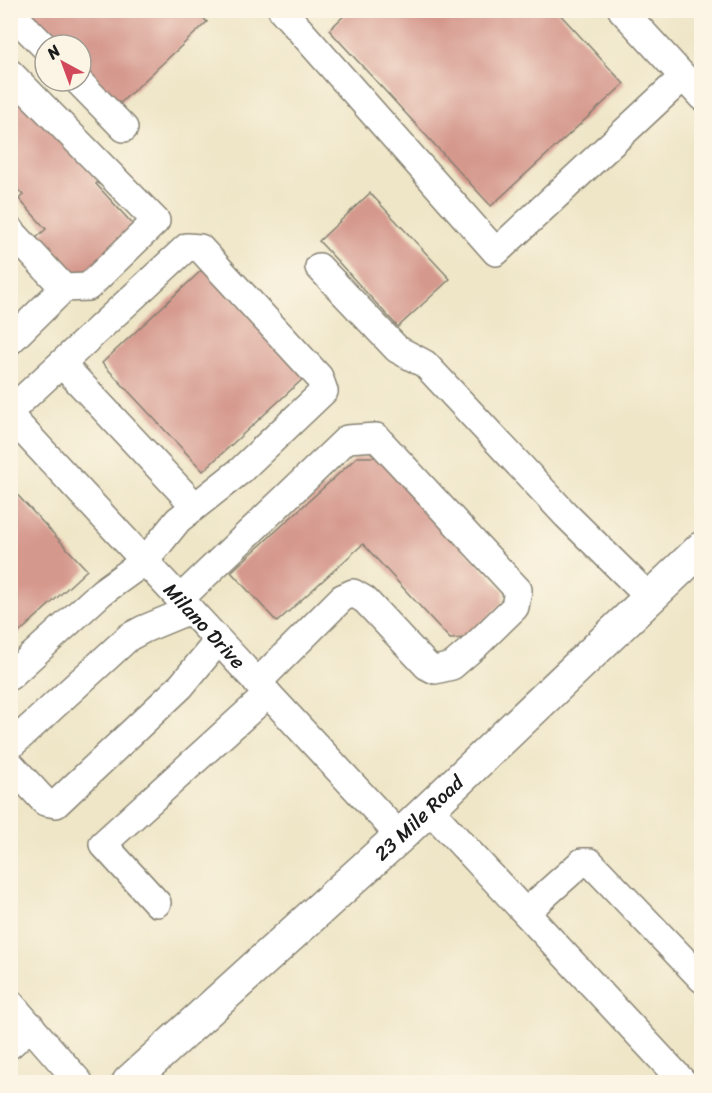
<svg xmlns="http://www.w3.org/2000/svg" width="712" height="1093" font-family="Sriracha,sans-serif">
  <style>
    .building { fill: #d5988d }
    .lines { fill: none; stroke-linecap: round; stroke-linejoin: round }
    .minor-casing { stroke: #868172; stroke-width: 30 }
    .major-casing { stroke: #868172; stroke-width: 36 }
    .minor { stroke: #fff; stroke-width: 27 }
    .major { stroke: #fff; stroke-width: 33 }
    .labels { text-anchor: middle; dominant-baseline: central; stroke-width: 6; stroke-linejoin: round; paint-order: stroke }
    .street-label { font-size: 20px; fill: #1c1c1c; stroke: #fcf5e5 }
  </style>
  <rect width="100%" height="100%" fill="#fcf5e5"/>
  <filter id="ink" filterUnits="userSpaceOnUse"><feTurbulence type="fractalNoise" baseFrequency=".0167" numOctaves="2"/><feDisplacementMap in="SourceGraphic" scale="12" xChannelSelector="R" yChannelSelector="G"/><feConvolveMatrix kernelMatrix="1 2 1 2 8 2 1 2 1" color-interpolation-filters="sRGB"/></filter>
  <filter id="wash" filterUnits="userSpaceOnUse"><feTurbulence type="fractalNoise" baseFrequency=".008" numOctaves="4" result="noise"/><feDisplacementMap in="SourceGraphic" scale="24" xChannelSelector="R" yChannelSelector="G"/><feGaussianBlur stdDeviation="1.35" result="paint"/><feColorMatrix in="noise" values="0 0 0 0 0 0 0 0 0 0 0 0 0 0 0 0 0 1.4 0 .05"/><feComposite in="paint" operator="in"/></filter>
  <g filter="url(#wash)">
    <rect width="100%" height="100%" fill="#efe6c8"/>
    <g id="blocks">
      <path class="building" d="M25 10H196L207 22 115 108 81 71V45H57Z
        M350 10H556L624 84 491 206 329 30Z
        M10 85 99 181 96 184 139 231 86 279 71 278 35 239 46 229 19 199 23 195 10 181Z
        M370 193 450 279 398 327 319 241Z
        M205 267 306 376 203 471 102 363Z
        M357 457H379L504 591 502 603 467 638 450 639 363 544 277 622 231 572Z
        M10 487 87 570 10 641Z"/>
    </g>
  </g>
  <g filter="url(#ink)">
    <use href="#blocks" fill-opacity="0" stroke="#868172" stroke-width="1.5"/>
    <g class="lines">
      <defs>
        <g id="minor">
          <path d="M282 10 496 252 683 77"/>
          <path d="M622 10 702 97"/>
          <path d="M10 12 45 47"/>
          <path d="M10 73 156 221 88 287 64 288 10 341"/>
          <path d="M78 81 124 128"/>
          <path d="M10 230 64 288"/>
          <path d="M319 267 397 349 425 364 566 515 649 597"/>
          <path d="M62 364 195 506"/>
          <path d="M10 411 187 247 200 248 319 377 324 391 240 471 178 520 145 561 102 592 10 676"/>
          <path id="s1" d="M10 416 400 836"/>
          <path d="M180 599 347 439 376 437 518 590 515 607 474 647 452 666 435 670 427 666 365 600 353 593 342 598 257 683"/>
          <path d="M10 746 129 637 144 629 190 610"/>
          <path d="M10 764 45 802 56 804 181 686 218 641"/>
          <path d="M429 809 683 1082"/>
          <path d="M157 903 103 844 268 694"/>
          <path d="M526 912 582 862H590L702 979"/>
          <path d="M10 1003 79 1082"/>
          <path d="M10 1045 31 1026"/>
        </g>
        <g id="major">
          <path id="s2" d="M129 1082 400 836 702 548"/>
        </g>
      </defs>
      <use href="#minor" class="minor-casing"/>
      <use href="#major" class="major-casing"/>
      <use href="#minor" class="minor"/>
      <use href="#major" class="major"/>
    </g>
  </g>
  <g class="labels">
    <g class="street-label">
      <text stroke="none"><textPath href="#s1" startOffset="286">Milano Drive</textPath></text>
      <text stroke="none"><textPath href="#s2" startOffset="392">23 Mile Road</textPath></text>
    </g>
  </g>
  <rect width="712" height="1093" fill="none" stroke="#fcf5e5" stroke-width="36"/>
  <g transform="translate(63 63) rotate(319)"><circle r="28" fill="#fcf5e5" stroke="#a29e95" stroke-width="1.5"/>
  <path d="M0-4.5L10 22L0 15L-10 22Z" fill="#d1495b"/>
  <text y="-9" font-size="16" font-weight="bold" text-anchor="middle" fill="#1c1c1c">N</text>
  </g>
</svg>
